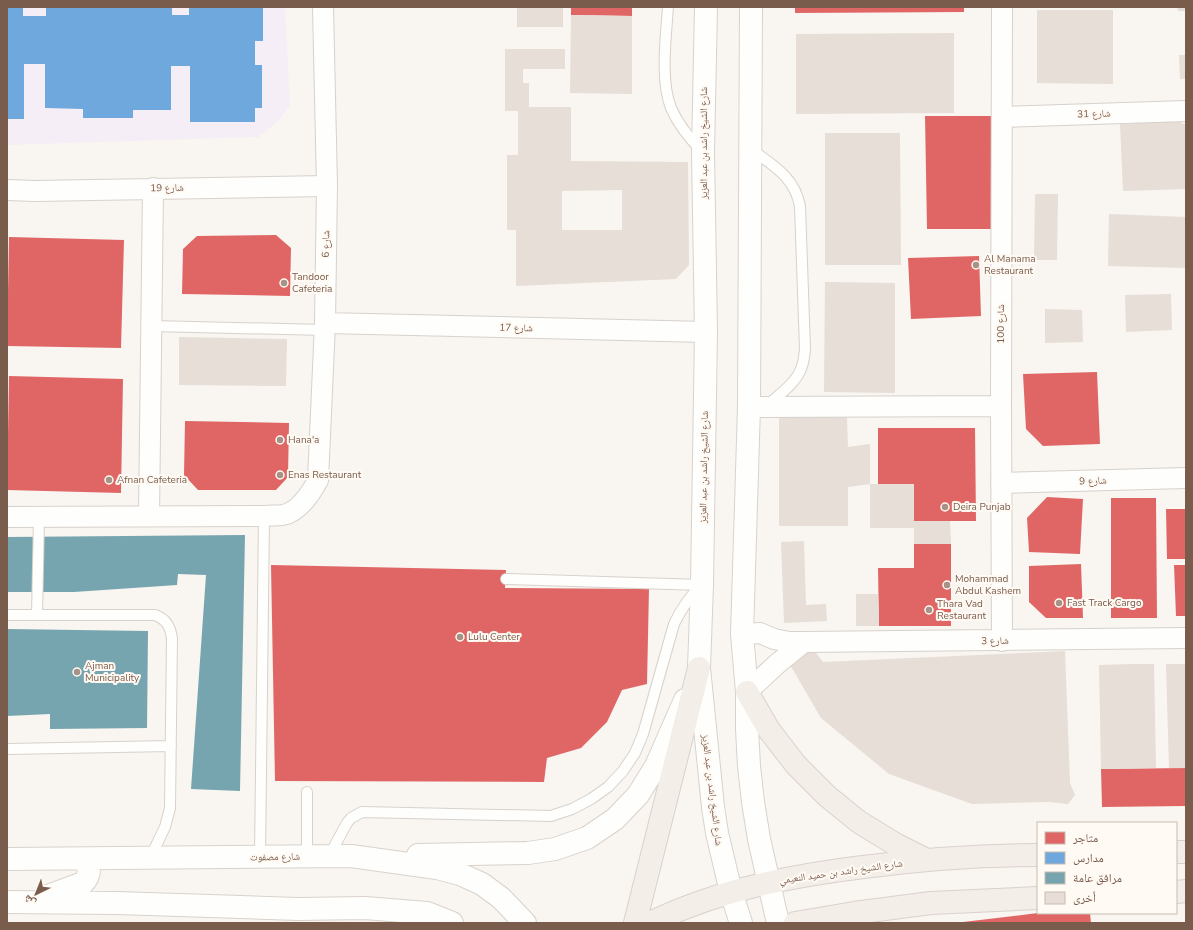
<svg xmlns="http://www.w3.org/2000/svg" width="1193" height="930" font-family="'Nunito Sans','Noto Naskh Arabic',sans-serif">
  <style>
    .education { fill: #f6eef6 }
    .shops { fill: #e06666 }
    .schools { fill: #6fa8dc }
    .public { fill: #76a5af }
    .building { fill: #e6ded7; fill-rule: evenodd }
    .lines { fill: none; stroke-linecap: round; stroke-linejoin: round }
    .lane-casing { stroke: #d7d1cb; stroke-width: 12 }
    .street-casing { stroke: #d7d1cb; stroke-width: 22 }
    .secondary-casing { stroke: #d9d2cb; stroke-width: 24 }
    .primary-casing { stroke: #dad1cc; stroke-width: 24 }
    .lane { stroke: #fefefd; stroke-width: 10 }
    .street { stroke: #fefefd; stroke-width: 20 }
    .secondary { stroke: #fefefd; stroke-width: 22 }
    .primary { stroke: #f3eee8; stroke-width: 22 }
    .poi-dot { fill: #a69286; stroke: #fffaf3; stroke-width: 1.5 }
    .labels { text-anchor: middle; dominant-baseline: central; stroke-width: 4; stroke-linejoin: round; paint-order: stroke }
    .street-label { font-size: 10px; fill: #7a5c4d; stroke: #fffaf3 }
    .poi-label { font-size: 10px; fill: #7a5c4d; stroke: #fffaf3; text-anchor: start }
  </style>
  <rect width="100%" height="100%" fill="#f9f5f0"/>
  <path class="education" d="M7 7H285L290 105 280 119 259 137 7 145Z"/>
  <path class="shops" d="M571 7H632V16L571 15Z
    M795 7H964V12L795 13Z
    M925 116H991L992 229H927Z
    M276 235 291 248 290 296 182 294 183 249 197 236Z
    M9 237 124 240 121 348 7 346Z
    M979 256 981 316 911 319 908 258Z
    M1097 372 1100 444 1043 446 1026 429 1023 374Z
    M9 376 123 379 121 493 7 490Z
    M185 421 289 423 288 477 276 490H198L184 475Z
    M878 428H975L976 521H914V484H878Z
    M1047 497 1083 499 1080 554 1029 552 1027 518Z
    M1111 498H1156L1157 618H1111Z
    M1166 509H1186V559H1167Z
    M914 544H951V626H879L878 568H914Z
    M1081 564 1083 618H1046L1029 602V566Z
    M271 565 506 570 505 588 649 589 647 684 622 690 607 722 581 748 547 758 544 782 275 781Z
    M1174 565H1186V616H1176Z
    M1186 768V806L1102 807 1101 769Z
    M1038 913H1090L1091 923H963V922Z"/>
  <path class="schools" d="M7 7H23V16H46V7H172V15H189V7H263V41H255V65H262V108H255V122H190V66H171V110H133V118H83V109L45 108V64H24V119H7Z"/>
  <path class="public" d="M245 535 240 791 191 789 206 575 178 574 177 585 74 592H7V537Z
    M7 629 148 631 147 728 50 729V714L7 716Z"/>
  <path class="building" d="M517 7H563V27H517Z
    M1177 7H1186V11H1178Z
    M1037 10H1113V84L1037 83Z
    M571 15 632 16V94L570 93Z
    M954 33V113L796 114V34Z
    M505 49H565V69H523V83H529V107H571V161L688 162 689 265 676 279 516 286V230H507V155H518V111H505ZM622 190V230H562V191Z
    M1179 55H1186V79H1180Z
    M1178 121 1186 125V189L1123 191 1120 124Z
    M825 133H900L901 265H825Z
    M1035 194H1058L1057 260H1034Z
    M1109 214 1186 217V268L1108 266Z
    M825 282 895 283V393L824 392Z
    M1171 294 1172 330 1126 332 1125 295Z
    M1045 309 1082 310 1083 342 1045 343Z
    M179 337 287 339 286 386 179 385Z
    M779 417H847L848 447 870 444V484L848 487V526H779Z
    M870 484H914V521H950L951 544H914V528H870Z
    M804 541 806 605 826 604 827 621 784 623 781 542Z
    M856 594H878L879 626H856Z
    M798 648 813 649 823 662 1065 651 1070 783 1075 795 1068 804 1049 802 972 804 889 774 821 718 789 663Z
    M1135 664H1154L1156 768 1101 769 1099 665Z
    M1166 664H1186V768H1169Z"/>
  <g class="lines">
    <defs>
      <path id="lane" d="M668 7C666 37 660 80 671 108 678 124 689 138 701 150
        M751 149C773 166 794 176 800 206L805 349C804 357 804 364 800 371 794 385 778 395 767 406
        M151 326 325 330
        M506 579 702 585
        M7 615H155C166 619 170 626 172 638L170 808 165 827 150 858
        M37 615 39 516
        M7 749 171 746
        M329 856 347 823 351 818 362 812 551 816 572 809 591 799 608 787 623 771 635 753 643 734 674 624C681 609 689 598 700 586
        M260 857 264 516
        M307 857V792"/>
      <path id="street" d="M1002 117 1186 111
        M7 190 35 191 327 186
        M325 323 706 332
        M749 407 1001 406
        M1001 483 1186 478
        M149 516 153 188
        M7 517 264 516C270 515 277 516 283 515 299 512 311 493 318 480L325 323 327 186 323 7
        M742 634 760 633 774 639 789 642H804L1186 638
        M1002 641 1001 406 1002 7
        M747 692 777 664 804 642"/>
      <path id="secondary" d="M706 7 703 152 706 332 702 585 699 668 713 807 717 833 731 892 741 923
        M751 7 749 407 742 634 747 692V729L749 766 753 802 759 839 778 923
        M418 855 528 853 555 849 587 838 615 819 638 795 656 766 685 700
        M7 859 351 856 437 868 460 874 482 884 501 898 525 923
        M45 897 83 883C91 875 91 866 82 859
        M7 902 117 903 298 909 365 908 427 913 452 923"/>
      <path id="primary" d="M747 692 769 730 796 765 827 796 859 822 895 844 927 860
        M1176 852H1186
        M1176 892 1186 891
        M635 923 699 668
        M650 923C720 889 795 875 872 866 927 859 983 855 1038 855
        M795 923 854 913 931 903 1038 898"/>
    </defs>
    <use href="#lane" class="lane-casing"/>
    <use href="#street" class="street-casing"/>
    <use href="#secondary" class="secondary-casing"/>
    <use href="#primary" class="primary-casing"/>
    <use href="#lane" class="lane"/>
    <use href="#street" class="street"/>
    <use href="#secondary" class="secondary"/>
    <use href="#primary" class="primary"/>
  </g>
  <g class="poi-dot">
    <circle cx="976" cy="265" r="4"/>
    <circle cx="284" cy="283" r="4"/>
    <circle cx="280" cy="440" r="4"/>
    <circle cx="280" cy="475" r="4"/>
    <circle cx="109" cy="480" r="4"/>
    <circle cx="945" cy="507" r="4"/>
    <circle cx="947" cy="585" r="4"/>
    <circle cx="1059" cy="603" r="4"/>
    <circle cx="929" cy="610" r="4"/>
    <circle cx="460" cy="637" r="4"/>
    <circle cx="77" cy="672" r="4"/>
  </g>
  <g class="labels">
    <g class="street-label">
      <text transform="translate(1094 114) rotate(-2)">شارع 31</text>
      <text transform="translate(704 143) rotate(-90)">شارع الشيخ راشد بن عبد العزيز</text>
      <text transform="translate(167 188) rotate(-1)">شارع 19</text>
      <text transform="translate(326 244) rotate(-89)">شارع 6</text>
      <text transform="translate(1001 324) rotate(-90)">شارع 100</text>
      <text transform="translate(516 328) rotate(1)">شارع 17</text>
      <text transform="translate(704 467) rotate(-89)">شارع الشيخ راشد بن عبد العزيز</text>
      <text transform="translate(1093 481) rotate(-2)">شارع 9</text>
      <text transform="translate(995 641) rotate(-1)">شارع 3</text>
      <text transform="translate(712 790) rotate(83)">شارع الشيخ راشد بن عبد العزيز</text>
      <text transform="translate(275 857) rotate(-1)">شارع مصفوت</text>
      <text transform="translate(841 872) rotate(-8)">شارع الشيخ راشد بن حميد النعيمي</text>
    </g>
    <g class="poi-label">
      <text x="984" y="259">Al Manama<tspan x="984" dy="12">Restaurant</tspan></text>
      <text x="292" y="277">Tandoor<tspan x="292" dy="12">Cafeteria</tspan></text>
      <text x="288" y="440">Hana'a</text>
      <text x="288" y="475">Enas Restaurant</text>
      <text x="117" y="480">Afnan Cafeteria</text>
      <text x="953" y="507">Deira Punjab</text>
      <text x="955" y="579">Mohammad<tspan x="955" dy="12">Abdul Kashem</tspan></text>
      <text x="1067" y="603">Fast Track Cargo</text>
      <text x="937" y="604">Thara Vad<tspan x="937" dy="12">Restaurant</tspan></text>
      <text x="468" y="637">Lulu Center</text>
      <text x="85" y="666">Ajman<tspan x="85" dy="12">Municipality</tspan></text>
    </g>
  </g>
  <rect width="1193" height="930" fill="none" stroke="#7a5c4d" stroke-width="16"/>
  <rect x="1037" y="822" width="140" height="92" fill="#fffaf3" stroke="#cabbb1"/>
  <rect x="1045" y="832" width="20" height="12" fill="#e06666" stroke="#cabbb1"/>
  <text x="1073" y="842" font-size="12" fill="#7a5c4d">متاجر</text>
  <rect x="1045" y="852" width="20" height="12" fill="#6fa8dc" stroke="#cabbb1"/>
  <text x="1073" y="862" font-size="12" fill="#7a5c4d">مدارس</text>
  <rect x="1045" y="872" width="20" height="12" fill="#76a5af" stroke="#cabbb1"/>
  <text x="1073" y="882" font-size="12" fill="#7a5c4d">مرافق عامة</text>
  <rect x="1045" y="892" width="20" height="12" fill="#e6ded7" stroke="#cabbb1"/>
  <text x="1073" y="902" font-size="12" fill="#7a5c4d">أخرى</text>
  <g transform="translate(36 894) rotate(223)" stroke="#fffaf3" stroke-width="3" paint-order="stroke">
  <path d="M0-3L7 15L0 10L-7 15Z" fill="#7a5c4d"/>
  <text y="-6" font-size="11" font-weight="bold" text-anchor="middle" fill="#7a5c4d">ش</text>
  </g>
</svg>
